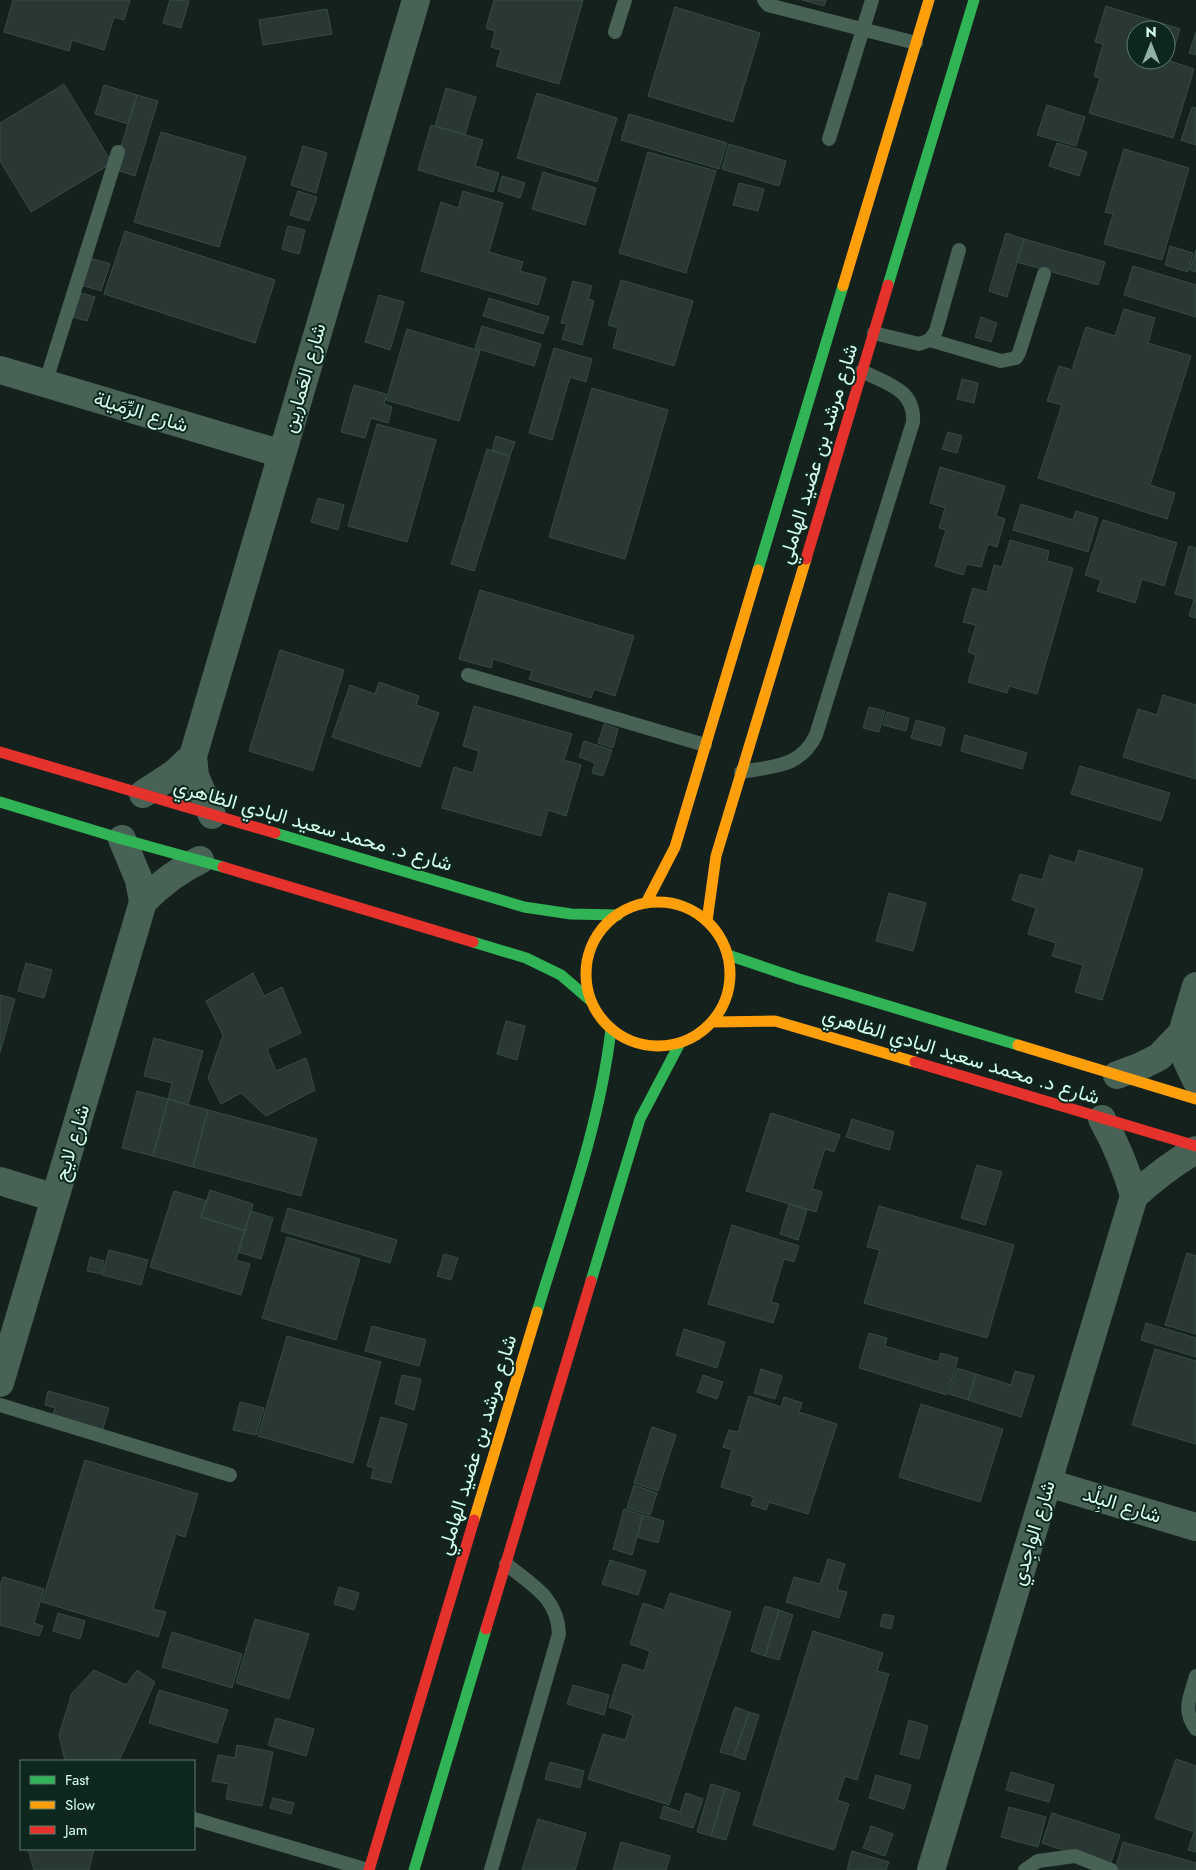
<svg xmlns="http://www.w3.org/2000/svg" width="1196" height="1870" font-family="Jost,Vazirmatn,sans-serif">
  <style>
    .building { fill: #293834; stroke: #364b45; fill-rule: evenodd }
    .lines { fill: none; stroke-linecap: round; stroke-linejoin: round }
    .lane { stroke: #486256; stroke-width: 14 }
    .street { stroke: #486256; stroke-width: 28 }
    .fast { stroke: #30b455; stroke-width: 11 }
    .slow { stroke: #ff9f0a; stroke-width: 11 }
    .jam { stroke: #e5322d; stroke-width: 11 }
    .labels { text-anchor: middle; dominant-baseline: central; stroke-width: 4; stroke-linejoin: round; paint-order: stroke }
    .street-label { font-size: 20px; fill: #d4ffed; stroke: #0e271e }
  </style>
  <rect width="100%" height="100%" fill="#14211d"/>
  <path class="building" d="M13 0H130L124 20 114 17 104 50 72 40 69 51 4 32Z
    M170 0 189 1 181 28 163 23Z
    M494 0H583L559 84 496 66 501 50 491 47 495 31 486 28Z
    M802 0H826L824 6Z
    M1106 6 1180 29 1170 61 1194 69 1173 138 1089 113 1100 78 1094 76 1103 44 1095 42ZM1136 30H1166V60H1136Z
    M675 7 760 33 733 122 648 96Z
    M327 9 332 34 263 45 259 20Z
    M1196 32V55L1189 53Z
    M64 84 112 163 31 212 0 161V123Z
    M104 85 137 95 128 124 95 114Z
    M446 88 476 97 465 135 435 126Z
    M537 93 617 118 597 182 517 158Z
    M137 95 158 101 135 176 114 169Z
    M1047 105 1085 117 1076 146 1037 135Z
    M1192 107 1196 108V145L1181 140Z
    M629 114 727 143 719 169 621 140Z
    M431 125 483 140 475 166 499 173 493 192 418 170Z
    M161 132 246 157 219 247 134 222Z
    M1057 143 1087 152 1079 176 1049 166Z
    M729 144 786 161 779 186 722 169Z
    M303 146 327 153 316 193 291 185Z
    M1124 149 1189 168 1162 260 1104 244 1113 214 1105 212Z
    M648 152 716 171 686 273 619 253Z
    M543 172 596 188 585 225 532 209Z
    M502 176 525 183 520 198 498 191Z
    M739 183 764 189 758 211 733 205Z
    M298 191 317 197 309 221 290 215Z
    M463 191 503 203 489 252 523 262 520 271 546 278 538 305 421 271 441 202 458 208Z
    M288 226 305 230 299 254 282 249Z
    M125 231 275 280 255 343 104 294Z
    M1006 233 1024 239 1007 297 989 291Z
    M1024 239 1105 262 1098 285 1017 262Z
    M1170 246 1193 253 1188 272 1165 265Z
    M1196 250V272L1190 270Z
    M90 258 110 264 101 291 81 285Z
    M1133 266 1196 285V317L1124 295Z
    M621 280 693 301 674 366 613 348 618 328 608 325Z
    M573 281 592 286 588 299 594 301 582 345 562 339 567 324 561 323Z
    M81 293 95 297 87 321 73 317Z
    M379 295 404 302 390 350 365 342Z
    M489 298 549 317 543 334 483 316Z
    M1124 309 1155 318 1148 343 1191 356 1150 485 1175 493 1167 519 1038 478 1062 405 1047 401 1059 366 1072 370 1086 327 1115 336Z
    M981 317 997 323 991 342 975 337Z
    M482 326 541 344 534 366 475 348Z
    M407 329 480 351 459 421 386 400Z
    M554 348 592 359 586 382 570 377 552 440 529 433Z
    M962 379 978 383 974 403 957 399Z
    M354 385 386 394 384 404 392 407 388 423 371 418 365 438 341 432Z
    M592 388 668 410 625 559 549 537Z
    M377 424 436 440 407 542 348 526Z
    M948 432 962 436 957 453 942 449Z
    M496 436 515 442 510 456 492 450Z
    M487 449 510 457 474 571 451 564Z
    M940 467 1005 486 996 516 1005 519 997 547 988 544 981 567 967 564 963 575 935 566 946 530 939 528 945 508 930 503Z
    M318 498 344 505 338 530 311 522Z
    M1021 504 1073 520 1076 511 1098 518 1088 552 1013 530Z
    M1103 520 1177 543 1164 586 1142 579 1135 603 1097 591 1101 580 1085 575Z
    M1010 540 1049 551 1047 561 1073 568 1037 694 1009 686 1007 693 968 682 976 655 968 652 976 625 963 622 973 588 987 592 994 565 1002 567Z
    M1189 546 1196 548V618L1189 616 1194 599 1175 594Z
    M480 590 634 636 615 696 594 689 591 698 529 679 532 671 493 659 491 668 459 659Z
    M280 650 344 670 313 771 249 751Z
    M379 682 419 696 416 705 439 713 420 767 332 737 350 685 375 694Z
    M1163 695 1196 705V779L1123 757 1138 709 1157 715Z
    M474 706 572 734 564 760 581 765 566 816 548 810 541 836 442 808 454 767 473 773 479 751 463 746Z
    M869 707 885 711 879 732 863 728Z
    M887 712 909 718 906 731 883 725Z
    M916 720 945 728 941 746 911 738Z
    M604 724 618 729 613 748 598 743Z
    M965 735 1027 753 1022 769 961 751Z
    M584 741 612 750 603 776 592 773 595 763 579 757Z
    M1080 766 1170 793 1161 821 1071 794Z
    M1079 850 1143 869 1102 1000 1075 992 1083 965 1052 956 1056 943 1028 934 1036 908 1012 900 1020 874 1042 880 1050 855 1075 863Z
    M889 893 926 903 913 951 876 941Z
    M26 963 52 970 44 998 18 991Z
    M253 973 264 996 282 987 301 1033 267 1049 276 1071 306 1058 315 1090 266 1116 241 1093 221 1104 208 1078 223 1035 206 1001Z
    M0 995 15 999 0 1053Z
    M506 1021 525 1026 517 1060 497 1054Z
    M154 1038 203 1051 188 1105 168 1099 172 1083 144 1076Z
    M137 1091 168 1099 153 1156 122 1148Z
    M168 1099 208 1110 193 1167 153 1156Z
    M208 1110 317 1139 301 1196 193 1167Z
    M771 1113 840 1135 834 1152 825 1149 812 1189 822 1192 816 1212 746 1191Z
    M852 1119 894 1132 889 1150 846 1137Z
    M977 1165 1002 1172 985 1225 961 1218Z
    M210 1190 253 1204 245 1231 201 1217Z
    M174 1191 207 1201 201 1217 245 1231 236 1260 250 1264 241 1295 150 1267Z
    M789 1204 807 1210 798 1240 780 1234Z
    M879 1206 1014 1245 987 1338 864 1303 880 1250 867 1247Z
    M288 1208 397 1240 390 1263 281 1231Z
    M251 1211 273 1218 261 1259 238 1252Z
    M732 1225 799 1246 794 1262 784 1259 771 1302 779 1304 773 1323 708 1304Z
    M287 1237 360 1259 336 1340 262 1318Z
    M109 1250 148 1260 141 1285 102 1275Z
    M1187 1253 1196 1256V1334L1165 1325Z
    M444 1254 458 1258 451 1280 437 1276Z
    M90 1257 104 1261 101 1274 87 1271Z
    M1146 1323 1196 1338V1357L1141 1340Z
    M372 1326 426 1340 419 1366 365 1351Z
    M684 1329 725 1342 717 1368 676 1355Z
    M869 1333 887 1338 885 1346 938 1362 941 1353 958 1358 947 1395 859 1368Z
    M287 1336 381 1362 353 1463 258 1436Z
    M1155 1349 1196 1361V1444L1132 1425Z
    M957 1368 976 1374 968 1400 949 1394Z
    M761 1369 782 1376 775 1399 754 1393Z
    M1015 1371 1034 1376 1021 1417 968 1400 976 1374 1011 1385Z
    M402 1375 421 1379 414 1410 395 1404Z
    M703 1375 723 1382 717 1399 697 1392Z
    M48 1391 109 1408 102 1432 52 1418 55 1408 45 1405Z
    M749 1396 781 1407 784 1397 802 1403 799 1412 837 1424 808 1514 769 1502 766 1510 751 1505 754 1497 721 1487 732 1450 723 1447 729 1430 738 1432Z
    M240 1402 264 1408 256 1435 233 1430Z
    M921 1404 1003 1429 980 1502 899 1477Z
    M381 1417 407 1424 391 1483 371 1478 374 1468 367 1466Z
    M652 1427 676 1435 658 1491 634 1483Z
    M85 1460 198 1494 185 1537 176 1534 153 1609 166 1612 158 1637 42 1602Z
    M634 1485 657 1493 650 1515 627 1508Z
    M624 1509 643 1515 632 1555 613 1549Z
    M643 1515 664 1521 658 1543 637 1537Z
    M828 1559 845 1564 837 1590 847 1592 839 1618 786 1602 794 1577 820 1584Z
    M610 1560 646 1571 638 1595 602 1584Z
    M3 1577 44 1589 34 1623 43 1626 39 1636 0 1625V1586Z
    M339 1587 359 1593 354 1610 334 1604Z
    M670 1593 731 1612 669 1805 588 1779 603 1734 625 1740 633 1715 609 1707 623 1664 644 1671 650 1651 630 1644 643 1603 664 1610Z
    M765 1606 779 1610 765 1656 751 1651Z
    M779 1610 793 1615 779 1660 765 1656Z
    M58 1613 85 1621 80 1639 53 1631Z
    M883 1614 894 1616 891 1629 880 1626Z
    M255 1619 309 1634 289 1699 236 1683Z
    M813 1631 883 1653 877 1671 889 1674 857 1780 845 1776 837 1800 849 1804 834 1850 753 1825Z
    M172 1632 242 1654 232 1688 162 1667Z
    M94 1670 126 1685 137 1670 155 1682 119 1761H65L59 1735 72 1693Z
    M573 1685 609 1695 604 1715 567 1704Z
    M159 1690 228 1710 217 1743 149 1723Z
    M735 1707 749 1712 734 1756 720 1752Z
    M749 1712 759 1715 745 1760 734 1756Z
    M276 1718 314 1729 306 1756 268 1745Z
    M909 1720 928 1726 919 1759 900 1754Z
    M237 1745 273 1752 262 1806 226 1799 229 1784 212 1781 218 1755 235 1758Z
    M1176 1759 1196 1766V1852L1188 1850 1194 1832 1155 1818Z
    M550 1762 584 1771 580 1788 545 1779Z
    M1011 1772 1054 1785 1049 1802 1006 1790Z
    M876 1775 911 1785 904 1809 869 1798Z
    M711 1784 725 1788 711 1836 697 1832Z
    M725 1788 740 1793 726 1840 711 1836Z
    M686 1793 703 1799 693 1828 660 1818 664 1806 680 1812Z
    M273 1798 294 1803 291 1814 270 1808Z
    M1009 1807 1046 1817 1038 1847 1001 1837Z
    M1052 1813 1120 1835 1110 1866 1042 1843Z
    M538 1819 586 1833 575 1870H522Z
    M871 1826 893 1834 885 1856 863 1848Z
    M621 1842 670 1856 666 1870H613Z
    M1123 1842 1196 1863V1870H1115Z
    M28 1849H94L89 1870H34Z
    M852 1851 889 1862 886 1870H847Z"/>
  <g class="lines">
    <path class="lane" d="M764 0 768 5 916 43
      M615 32 625 0
      M829 139 872 0
      M874 333 919 344 930 340 936 331 959 250
      M930 340 1001 361 1016 358 1019 353 1044 274
      M45 384 118 152
      M468 675 705 745
      M741 772C773 766 800 768 816 735L913 422C915 389 887 384 862 371
      M0 1405 230 1475
      M1196 1676C1190 1697 1182 1710 1196 1729
      M194 1819 368 1870
      M491 1870 559 1634C558 1598 532 1585 506 1564
      M1025 1870 1038 1861 1075 1856 1111 1870"/>
    <path class="street" d="M0 370 282 454
      M143 794 175 773 193 756
      M212 815 195 776 193 756 416 0
      M122 839 139 880 143 902
      M1196 986 1182 1033 1187 1061 1196 1080
      M1117 1075 1141 1066 1159 1057 1182 1033
      M1102 1119C1116 1144 1126 1168 1134 1196
      M0 1181 55 1198
      M0 1383 143 902C160 884 177 871 200 860
      M1048 1483 1196 1527
      M931 1870 1134 1196C1154 1178 1173 1163 1196 1150"/>
    <path class="fast" d="M888 285 974 0
      M758 570 843 286
      M0 802 122 839 223 867
      M275 833 524 907 571 914 618 915
      M473 942 526 958 561 975 590 1000
      M728 955 799 979 1018 1045
      M591 1281 640 1119 680 1043
      M537 1312C565 1219 600 1125 611 1029
      M414 1870 486 1629"/>
    <path class="slow" d="M843 286 929 0
      M586 974a72 72 0 1 1 144 0a72 72 0 1 1-144 0Z
      M646 903 675 847 758 570
      M707 921 716 856 806 559
      M713 1022 775 1021 915 1062
      M1018 1045 1196 1099
      M474 1520 537 1312"/>
    <path class="jam" d="M806 559 888 285
      M0 752 275 833
      M223 867 473 942
      M915 1062 1196 1146
      M486 1629 591 1281
      M369 1870 474 1520"/>
  </g>
  <g class="labels">
    <g class="street-label">
      <text transform="translate(304 378) rotate(-74)">شارع العَمارين</text>
      <text transform="translate(141 412) rotate(17)">شارع الرِّمَيلة</text>
      <text transform="translate(818 454) rotate(-73)">شارع مرشد بن عضيد الهاملي</text>
      <text transform="translate(313 825) rotate(16)">شارع د. محمد سعيد البادي الظاهري</text>
      <text transform="translate(961 1056) rotate(17)">شارع د. محمد سعيد البادي الظاهري</text>
      <text transform="translate(72 1143) rotate(-73)">شارع لايح</text>
      <text transform="translate(477 1445) rotate(-73)">شارع مرشد بن عضيد الهاملي</text>
      <text transform="translate(1122 1505) rotate(17)">شارع البِلْد</text>
      <text transform="translate(1033 1533) rotate(-73)">شارع الواجِدي</text>
    </g>
  </g>
  <rect x="20" y="1760" width="175" height="90" fill="#0e271e" stroke="#5d7d71"/>
  <rect x="30" y="1776" width="25" height="8" fill="#30b455" stroke="#5d7d71"/>
  <text x="65" y="1785" font-size="15" fill="#d4ffed">Fast</text>
  <rect x="30" y="1801" width="25" height="8" fill="#ff9f0a" stroke="#5d7d71"/>
  <text x="65" y="1810" font-size="15" fill="#d4ffed">Slow</text>
  <rect x="30" y="1826" width="25" height="8" fill="#e5322d" stroke="#5d7d71"/>
  <text x="65" y="1835" font-size="15" fill="#d4ffed">Jam</text>
  <g transform="translate(1151 45)"><circle r="24" fill="#0e271e" stroke="#5d7d71"/>
  <path d="M0-4L9 19L0 12L-9 19Z" fill="#91b1a4"/>
  <text y="-8" font-size="14" font-weight="bold" text-anchor="middle" fill="#d4ffed">N</text>
  </g>
</svg>
